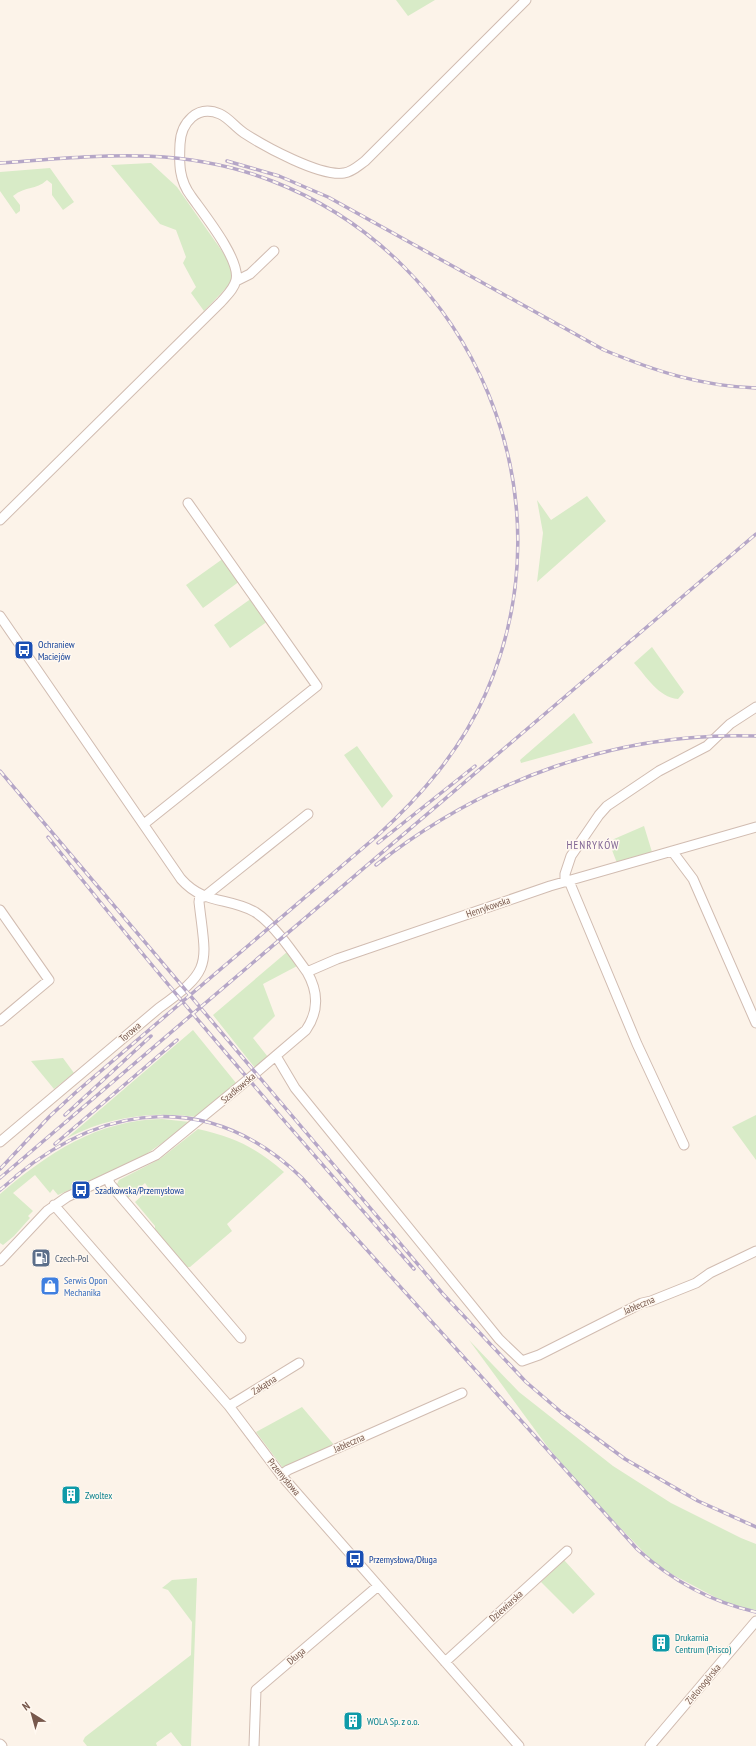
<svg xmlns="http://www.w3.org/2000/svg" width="756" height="1746" font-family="'PT Sans Narrow',sans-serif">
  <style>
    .green { fill: #d8ebc7 }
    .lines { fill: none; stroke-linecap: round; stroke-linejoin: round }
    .minor-casing { stroke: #d1bcb1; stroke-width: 11 }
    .minor { stroke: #fff; stroke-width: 9 }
    .rail-casing { stroke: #b5a6c7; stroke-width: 3.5 }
    .rail { stroke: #fff8f0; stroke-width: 2; stroke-dasharray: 6; stroke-linecap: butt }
    .labels { text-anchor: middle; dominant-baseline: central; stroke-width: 3; stroke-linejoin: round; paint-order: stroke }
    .transit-label { font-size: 10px; fill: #164399; stroke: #fff8f0; text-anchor: start }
    .street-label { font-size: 10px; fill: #77584c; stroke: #fff8f0 }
    .service-label { font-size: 10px; fill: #4e5e75; stroke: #fff8f0; text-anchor: start }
    .shop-label { font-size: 10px; fill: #366cbe; stroke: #fff8f0; text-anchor: start }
    .culture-label { font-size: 10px; fill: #0d838f; stroke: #fff8f0; text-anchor: start }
    .neighbourhood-label { font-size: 11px; letter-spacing: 1px; fill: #7f6493; stroke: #fff8f0 }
  </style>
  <rect width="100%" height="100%" fill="#fcf3e9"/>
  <path class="green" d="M396 0H435L408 16Z
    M151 163 177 187 229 261 233 276 230 284 204 311 191 293 196 287 183 263 186 257 176 230 160 224 111 165Z
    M50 168 74 202 63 210 52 195V184L47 180C35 191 27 185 13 196L20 205V211L16 214 0 191V172Z
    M587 496 606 521 537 582 543 533 537 500 551 520Z
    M224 558 240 581 203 608 186 585Z
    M252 598 268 621 230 648 214 625Z
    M652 647 684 692 678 699C658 697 647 677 634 663Z
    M574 713 593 743 521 763 520 760Z
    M357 746 393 796 382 808 344 755Z
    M644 826 652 852 617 863 610 845 614 839Z
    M287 952 299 965 263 984 275 1016 253 1038 268 1057 255 1068 213 1015Z
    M193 1030 236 1083 196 1117C149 1111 109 1117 67 1138Z
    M63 1058 74 1073 54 1089 31 1061Z
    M756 1115V1160L732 1127Z
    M162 1119 190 1122 168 1139 142 1157 58 1195 53 1189 50 1193 35 1175 13 1193 33 1211 28 1216 30 1218 14 1236 3 1245 0 1243V1194C48 1153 97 1120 162 1119Z
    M198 1129C234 1137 257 1148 284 1172L227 1224 232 1231 190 1267H186L155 1233V1226L135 1202 149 1189 145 1183 127 1199 116 1186 119 1180 160 1159Z
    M469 1340 519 1392 613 1466 671 1503 741 1538 756 1544V1610L732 1606 658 1567 584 1490 547 1446Z
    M302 1407 335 1446 283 1468 256 1432Z
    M564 1560 595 1594 573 1614 541 1582Z
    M197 1578 191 1746H182L171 1732 156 1743 157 1746H87L83 1741 85 1737 191 1655 192 1622 168 1590 162 1588 172 1580Z"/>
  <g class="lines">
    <defs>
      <path id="minor" d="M236 281 250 274 274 251
        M0 520 221 302C227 295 234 289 236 280 241 260 203 213 191 196 179 180 179 164 180 144 181 123 197 104 220 114 229 118 235 127 244 133 264 146 320 177 344 173 352 172 358 166 365 161L526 0
        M0 616 181 879C204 905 228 897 255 912 274 924 294 954 307 972 318 991 319 1011 306 1030L245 1082 156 1155 67 1197 47 1211 0 1261
        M144 824 317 686 188 503
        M672 851 693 879 756 1023
        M569 881 637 1044 684 1145
        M565 882V874L571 856 599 815 607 806 659 771 707 746 730 724 756 707
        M204 897 308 814
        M0 910 49 980 0 1021
        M307 972 337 959 550 886 756 827
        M276 1056 295 1088 499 1339 522 1361 539 1355 642 1303 651 1301 696 1283 710 1273 756 1251
        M0 1142 159 1008C214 969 206 964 199 902L200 895
        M108 1178 110 1184 241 1338
        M54 1205 229 1406 281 1475 519 1746
        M229 1406 299 1363
        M281 1475 288 1470 462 1393
        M445 1662 567 1551
        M0 1744 2 1746
        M254 1746 256 1690 378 1586
        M650 1746 756 1621"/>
    </defs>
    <use href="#minor" class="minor-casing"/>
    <use href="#minor" class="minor"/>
    <defs>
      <path id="rail" d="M227 161 279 176 328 197 604 350C655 371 700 386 756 388
        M0 163C96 156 180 145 272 181 475 259 574 497 485 695 460 751 422 795 377 836L75 1093 50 1116 0 1169
        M0 771 443 1294 526 1382 561 1412 625 1459 698 1501 756 1527
        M48 837C165 985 289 1127 414 1269
        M378 843 475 766
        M376 865C484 780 617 731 756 736
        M65 1115 151 1036
        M55 1144 177 1040
        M16 1176C108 1101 213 1092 302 1178L637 1549C671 1580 711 1602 756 1612
        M0 1178 756 534
        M0 1190 19 1174"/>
    </defs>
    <use href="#rail" class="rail-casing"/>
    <use href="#rail" class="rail"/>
  </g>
  <defs>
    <symbol id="bus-square" viewBox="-11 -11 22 22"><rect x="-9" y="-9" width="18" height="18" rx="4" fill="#1a4fb4" stroke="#fff8f0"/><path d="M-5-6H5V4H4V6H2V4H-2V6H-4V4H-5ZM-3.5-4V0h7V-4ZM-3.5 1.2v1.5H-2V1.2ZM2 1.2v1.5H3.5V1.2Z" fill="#fff"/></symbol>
    <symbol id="fuel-square" viewBox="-11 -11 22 22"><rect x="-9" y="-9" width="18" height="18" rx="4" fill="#5c6f8a" stroke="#fff8f0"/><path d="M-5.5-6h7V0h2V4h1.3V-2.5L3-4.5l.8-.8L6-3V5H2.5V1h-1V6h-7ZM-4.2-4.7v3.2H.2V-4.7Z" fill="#fff"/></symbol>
    <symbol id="shop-square" viewBox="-11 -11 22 22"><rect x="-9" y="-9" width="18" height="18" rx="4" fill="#3f7fe0" stroke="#fff8f0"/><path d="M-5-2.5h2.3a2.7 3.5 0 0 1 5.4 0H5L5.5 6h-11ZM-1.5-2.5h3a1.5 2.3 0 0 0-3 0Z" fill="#fff"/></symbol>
    <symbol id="building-square" viewBox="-11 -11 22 22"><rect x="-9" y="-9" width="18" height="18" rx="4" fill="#0f9aa8" stroke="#fff8f0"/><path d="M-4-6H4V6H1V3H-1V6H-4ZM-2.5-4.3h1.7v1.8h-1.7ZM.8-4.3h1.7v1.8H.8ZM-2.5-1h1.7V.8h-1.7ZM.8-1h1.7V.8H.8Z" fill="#fff"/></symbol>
  </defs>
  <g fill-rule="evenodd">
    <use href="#bus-square" x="13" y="639" width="22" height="22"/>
    <use href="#bus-square" x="70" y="1179" width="22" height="22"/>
    <use href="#fuel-square" x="30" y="1247" width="22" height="22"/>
    <use href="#shop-square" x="39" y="1275" width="22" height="22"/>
    <use href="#building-square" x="60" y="1484" width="22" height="22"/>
    <use href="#bus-square" x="344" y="1548" width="22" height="22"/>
    <use href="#building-square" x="650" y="1632" width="22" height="22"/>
    <use href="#building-square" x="342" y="1710" width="22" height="22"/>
  </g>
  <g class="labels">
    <g class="transit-label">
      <text x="38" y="644">Ochraniew<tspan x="38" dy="12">Maciejów</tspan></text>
      <text x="95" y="1190">Szadkowska/Przemysłowa</text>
      <text x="369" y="1559">Przemysłowa/Długa</text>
    </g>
    <g class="street-label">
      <text transform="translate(488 907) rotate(-19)">Henrykowska</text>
      <text transform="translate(130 1032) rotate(-40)">Torowa</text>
      <text transform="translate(238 1088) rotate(-40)">Szadkowska</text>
      <text transform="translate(639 1305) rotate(-23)">Jabłeczna</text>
      <text transform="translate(264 1385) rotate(-32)">Zakątna</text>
      <text transform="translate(349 1443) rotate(-24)">Jabłeczna</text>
      <text transform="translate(284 1477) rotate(50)">Przemysłowa</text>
      <text transform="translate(506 1606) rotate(-42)">Dziewiarska</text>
      <text transform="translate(296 1656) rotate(-40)">Długa</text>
      <text transform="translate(703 1684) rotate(-50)">Zielonogórska</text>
    </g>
    <g class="service-label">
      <text x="55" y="1258">Czech-Pol</text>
    </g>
    <g class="shop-label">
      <text x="64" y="1280">Serwis Opon<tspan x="64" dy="12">Mechanika</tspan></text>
    </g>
    <g class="culture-label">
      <text x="85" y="1495">Zwoltex</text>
      <text x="675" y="1637">Drukarnia<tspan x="675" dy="12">Centrum (Prisco)</tspan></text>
      <text x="367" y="1721">WOLA Sp. z o.o.</text>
    </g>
    <g class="neighbourhood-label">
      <text x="593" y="845">HENRYKÓW</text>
    </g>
  </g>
  <g transform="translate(32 1714) rotate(323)" stroke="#fff8f0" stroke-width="3" paint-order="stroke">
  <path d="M0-3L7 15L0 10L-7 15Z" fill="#77584c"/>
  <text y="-6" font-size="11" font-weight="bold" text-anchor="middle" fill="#77584c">N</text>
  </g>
</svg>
